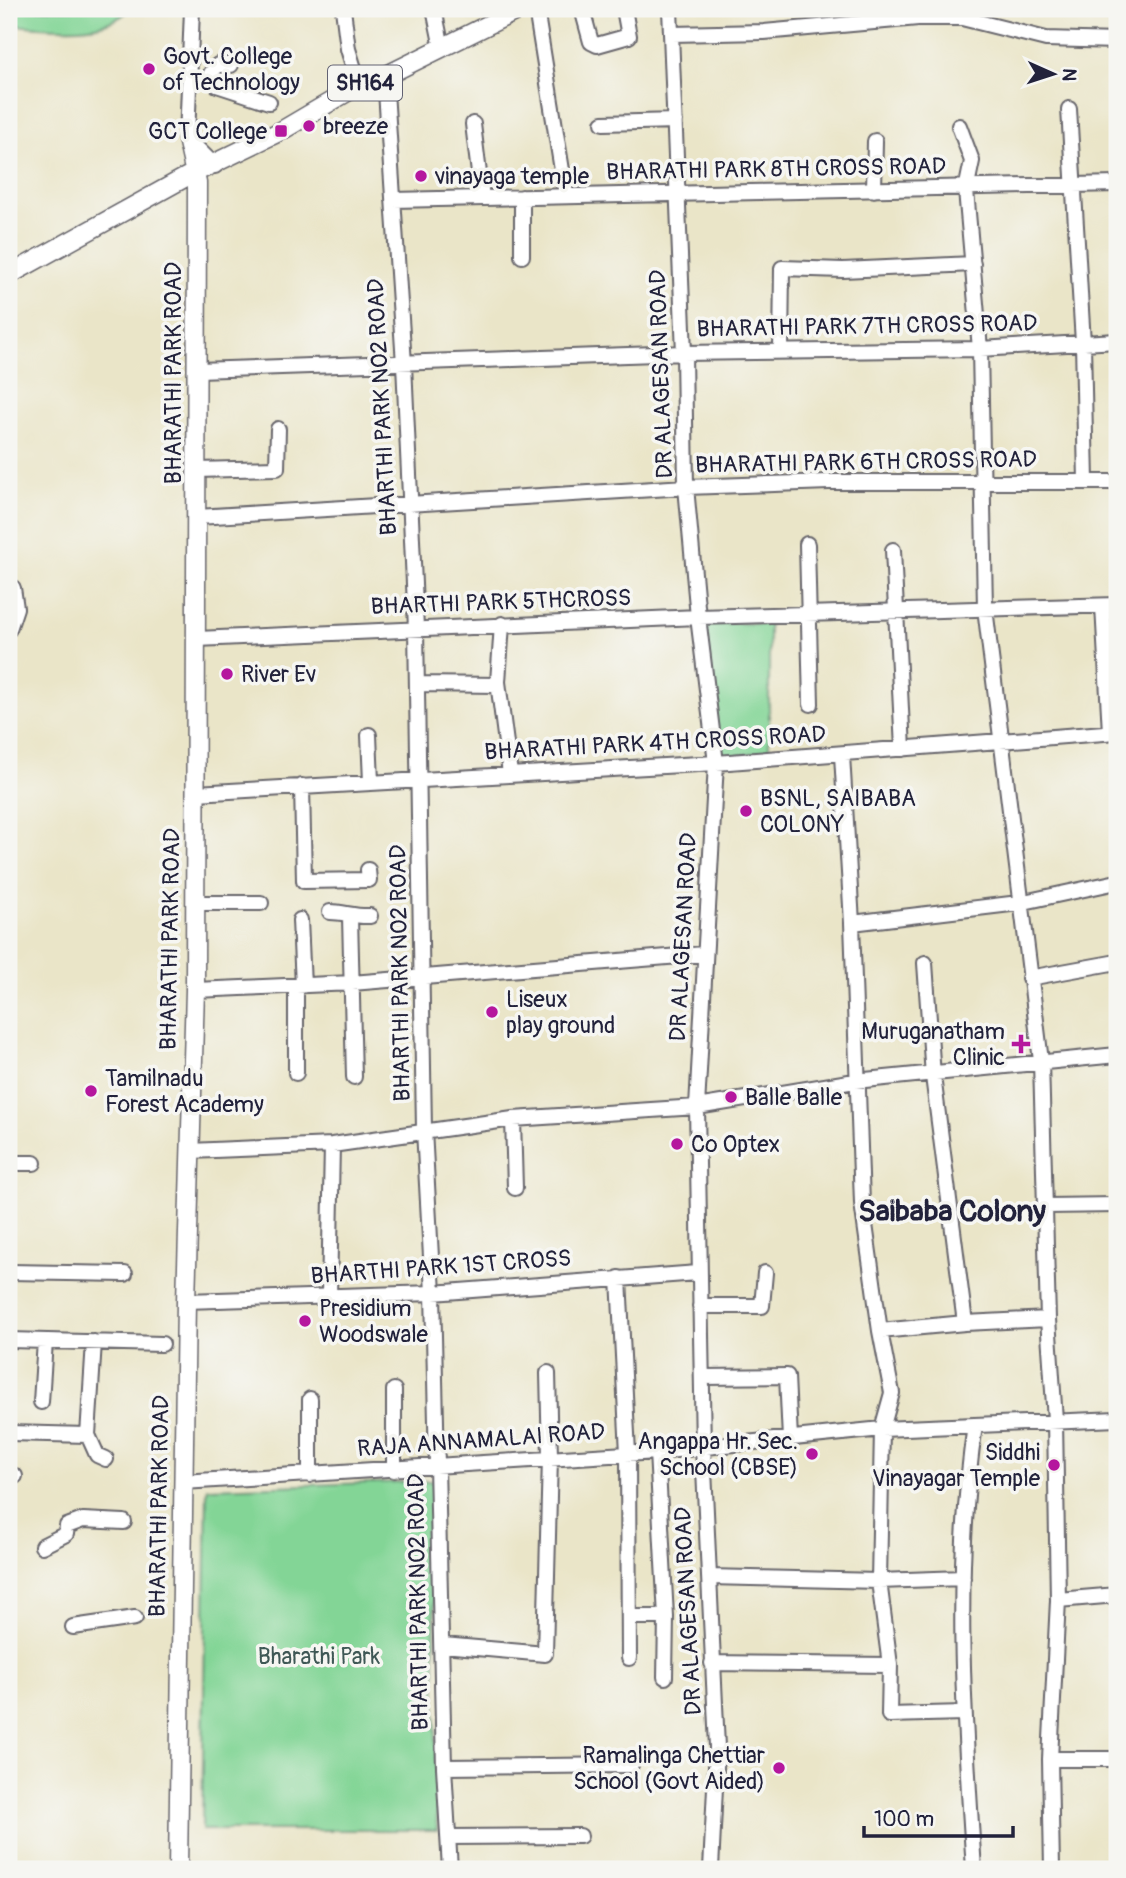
<svg xmlns="http://www.w3.org/2000/svg" width="1126" height="1878" font-family="Pangolin,sans-serif">
  <style>
    .green { fill: #83d596; stroke: #527c68; stroke-width: 2 }
    .lines { fill: none; stroke-linecap: round; stroke-linejoin: round }
    .minor-casing { stroke: #68666c; stroke-width: 18 }
    .major-casing { stroke: #68666c; stroke-width: 21 }
    .minor { stroke: #fff; stroke-width: 14 }
    .major { stroke: #fff; stroke-width: 18 }
    .poi-dot { fill: #b5179e; stroke: #f6f6f2; stroke-width: 2.5 }
    .labels { text-anchor: middle; dominant-baseline: central; stroke-width: 7; stroke-linejoin: round; paint-order: stroke }
    .shield { fill: #f6f6f2; stroke: #626272; stroke-width: 2 }
    .shield-label { font-size: 21px; font-weight: bold; fill: #22223b }
    .poi-label { font-size: 23px; fill: #22223b; stroke: #f6f6f2; text-anchor: start }
    .street-label { font-size: 23px; fill: #22223b; stroke: #f6f6f2 }
    .park-label { font-size: 23px; fill: #3f5856; stroke: #f6f6f2 }
    .district-label { font-size: 30px; font-weight: bold; fill: #22223b; stroke: #f6f6f2 }
  </style>
  <rect width="100%" height="100%" fill="#f6f6f2"/>
  <filter id="ink" filterUnits="userSpaceOnUse"><feTurbulence type="fractalNoise" baseFrequency=".0143" numOctaves="2"/><feDisplacementMap in="SourceGraphic" scale="14" xChannelSelector="R" yChannelSelector="G"/><feConvolveMatrix kernelMatrix="1 2 1 2 8 2 1 2 1" color-interpolation-filters="sRGB"/></filter>
  <filter id="wash" filterUnits="userSpaceOnUse"><feTurbulence type="fractalNoise" baseFrequency=".00686" numOctaves="4" result="noise"/><feDisplacementMap in="SourceGraphic" scale="28" xChannelSelector="R" yChannelSelector="G"/><feGaussianBlur stdDeviation="1.57" result="paint"/><feColorMatrix in="noise" values="0 0 0 0 0 0 0 0 0 0 0 0 0 0 0 0 0 1.4 0 .05"/><feComposite in="paint" operator="in"/></filter>
  <g filter="url(#wash)">
    <rect width="100%" height="100%" fill="#eae5c8"/>
    <path class="green" d="M9 9H130C102 38 45 26 9 25Z
      M703 622 769 624V750L720 759Z
      M433 1481 437 1830H202L207 1488Z"/>
  </g>
  <g filter="url(#ink)">
    <g class="lines">
      <defs>
        <path id="minor" d="M192 9 187 138 215 166
          M343 9 348 49 359 85
          M434 9 442 48
          M536 9 566 195
          M582 9 591 42 597 45 629 36 624 9
          M670 9 684 353 686 487 698 617 716 763 697 1107 703 1448 717 1747 711 1869
          M961 10 962 18 1046 39 1117 41
          M672 34 764 32 918 18H962
          M231 65H218L211 73 217 85 269 102
          M385 76 404 364 416 628 424 1130 433 1293 444 1767 450 1869
          M1069 109 1083 343 1086 482
          M603 123 675 121
          M473 124 482 198
          M959 126 972 161 966 190 980 349 985 608 1041 1061 1048 1319 1055 1420 1058 1600 1050 1759 1052 1869
          M874 190 875 141
          M393 200 1117 184
          M522 256V197
          M781 352 782 268 843 270 973 264
          M198 370 684 353 980 349 1117 341
          M197 470 277 468 278 429
          M197 517 686 487 829 482H1117
          M807 544 811 704
          M893 550 903 749
          M1103 606 1110 732
          M502 624 498 682 510 774
          M9 629 16 608 13 588
          M197 639 698 617 1117 605
          M418 684 498 685
          M369 735 371 782
          M302 786 304 881 369 880 368 870
          M196 793 716 763 1117 732
          M195 903H261
          M330 912C344 912 355 917 370 916
          M350 917 354 1077
          M300 920 303 986
          M852 923 1019 903 1117 882
          M1029 978 1117 962
          M296 986V1073
          M195 990 352 983 704 954
          M513 1119 515 1188
          M190 1151 332 1145 513 1119 697 1107 855 1081 1117 1055
          M9 1163H34
          M1046 1206 1117 1205
          M9 1272 125 1274
          M619 1278 628 1453 629 1658
          M329 1297 332 1145
          M186 1301 433 1293 698 1273
          M700 1306H762L765 1273
          M965 1323 1048 1319
          M880 1331 965 1323 933 1076 925 963
          M9 1340 162 1344
          M94 1342 88 1435 97 1455 106 1459
          M703 1377 787 1376 790 1439
          M394 1390V1470
          M310 1399V1475
          M41 1402 45 1341
          M9 1433 88 1435
          M657 1452 666 1617 665 1677
          M9 1475 15 1476
          M183 1482 657 1452 882 1429 1117 1419
          M42 1546 66 1534 67 1526 83 1520 124 1522
          M709 1577 879 1581 963 1578
          M1058 1600 1117 1595
          M629 1617H666
          M73 1627 135 1618
          M443 1645 545 1654 550 1457 548 1373
          M712 1663 890 1665 879 1581 882 1429 892 1393 880 1331 862 1203 852 923 842 755
          M890 1665 889 1715 964 1713
          M1050 1759H1117
          M444 1767 631 1765
          M448 1837 580 1836
          M974 1869C964 1721 953 1572 975 1425"/>
        <path id="major" d="M9 275 186 177 281 131 359 85 385 76 520 9
          M178 1869 186 1301 195 990 197 183 187 138"/>
      </defs>
      <use href="#minor" class="minor-casing"/>
      <use href="#major" class="major-casing"/>
      <use href="#minor" class="minor"/>
      <use href="#major" class="major"/>
    </g>
  </g>
  <g class="poi-dot">
    <circle cx="149" cy="69" r="7"/>
    <circle cx="309" cy="126" r="7"/>
    <rect x="274" y="124" width="14" height="14" rx="3.5"/>
    <circle cx="421" cy="176" r="7"/>
    <circle cx="227" cy="674" r="7"/>
    <circle cx="746" cy="811" r="7"/>
    <circle cx="492" cy="1012" r="7"/>
    <path d="M1017.5 1033.5h7v7h7v7h-7v7h-7v-7h-7v-7h7z"/>
    <circle cx="91" cy="1091" r="7"/>
    <circle cx="731" cy="1097" r="7"/>
    <circle cx="677" cy="1144" r="7"/>
    <circle cx="305" cy="1321" r="7"/>
    <circle cx="812" cy="1454" r="7"/>
    <circle cx="1054" cy="1465" r="7"/>
    <circle cx="779" cy="1768" r="7"/>
  </g>
  <g class="labels">
    <rect class="shield" x="328" y="65.5" width="74" height="35" rx="5"/>
    <g class="shield-label">
      <text x="365" y="83">SH164</text>
    </g>
    <g class="poi-label">
      <text x="163" y="56">Govt. College<tspan x="163" dy="26">of Technology</tspan></text>
      <text x="323" y="126">breeze</text>
      <text x="267" y="131" text-anchor="end">GCT College</text>
      <text x="435" y="176">vinayaga temple</text>
      <text x="241" y="674">River Ev</text>
      <text x="760" y="798">BSNL, SAIBABA<tspan x="760" dy="26">COLONY</tspan></text>
      <text x="506" y="999">Liseux<tspan x="506" dy="26">play ground</tspan></text>
      <text x="1005" y="1031" text-anchor="end">Muruganatham<tspan x="1005" dy="26">Clinic</tspan></text>
      <text x="105" y="1078">Tamilnadu<tspan x="105" dy="26">Forest Academy</tspan></text>
      <text x="745" y="1097">Balle Balle</text>
      <text x="691" y="1144">Co Optex</text>
      <text x="319" y="1308">Presidium<tspan x="319" dy="26">Woodswale</tspan></text>
      <text x="798" y="1441" text-anchor="end">Angappa Hr. Sec.<tspan x="798" dy="26">School (CBSE)</tspan></text>
      <text x="1040" y="1452" text-anchor="end">Siddhi<tspan x="1040" dy="26">Vinayagar Temple</tspan></text>
      <text x="765" y="1755" text-anchor="end">Ramalinga Chettiar<tspan x="765" dy="26">School (Govt Aided)</tspan></text>
    </g>
    <g class="street-label">
      <text transform="translate(776 169) rotate(-1)">BHARATHI PARK 8TH CROSS ROAD</text>
      <text transform="translate(867 326) rotate(-1)">BHARATHI PARK 7TH CROSS ROAD</text>
      <text transform="translate(173 373) rotate(-90)">BHARATHI PARK ROAD</text>
      <text transform="translate(661 374) rotate(-92)">DR ALAGESAN ROAD</text>
      <text transform="translate(382 407) rotate(-93)">BHARTHI PARK NO2 ROAD</text>
      <text transform="translate(866 462) rotate(-1)">BHARATHI PARK 6TH CROSS ROAD</text>
      <text transform="translate(501 602) rotate(-2)">BHARTHI PARK 5THCROSS</text>
      <text transform="translate(655 743) rotate(-3)">BHARATHI PARK 4TH CROSS ROAD</text>
      <text transform="translate(683 937) rotate(-87)">DR ALAGESAN ROAD</text>
      <text transform="translate(170 939) rotate(-89)">BHARATHI PARK ROAD</text>
      <text transform="translate(400 973) rotate(-91)">BHARTHI PARK NO2 ROAD</text>
      <text transform="translate(441 1267) rotate(-4)">BHARTHI PARK 1ST CROSS</text>
      <text transform="translate(481 1440) rotate(-4)">RAJA ANNAMALAI ROAD</text>
      <text transform="translate(159 1506) rotate(-89)">BHARATHI PARK ROAD</text>
      <text transform="translate(418 1602) rotate(-91)">BHARTHI PARK NO2 ROAD</text>
      <text transform="translate(688 1611) rotate(-93)">DR ALAGESAN ROAD</text>
    </g>
    <g class="park-label">
      <text x="319" y="1656">Bharathi Park</text>
    </g>
    <g class="district-label">
      <text x="952" y="1211">Saibaba Colony</text>
    </g>
  </g>
  <rect width="1126" height="1878" fill="none" stroke="#f6f6f2" stroke-width="35"/>
  <g transform="translate(1053 74) rotate(93)" stroke="#f6f6f2" stroke-width="5" paint-order="stroke">
  <path d="M0-5L12 26L0 18L-12 26Z" fill="#22223b"/>
  <text y="-10" font-size="19" font-weight="bold" text-anchor="middle" fill="#22223b">N</text>
  </g>
  <path d="M864 1826v10h149v-10" fill="none" stroke="#22223b" stroke-width="3.5"/>
  <text x="874" y="1826" font-size="21" fill="#22223b" stroke="#f6f6f2" stroke-width="5" paint-order="stroke">100 m</text>
</svg>
